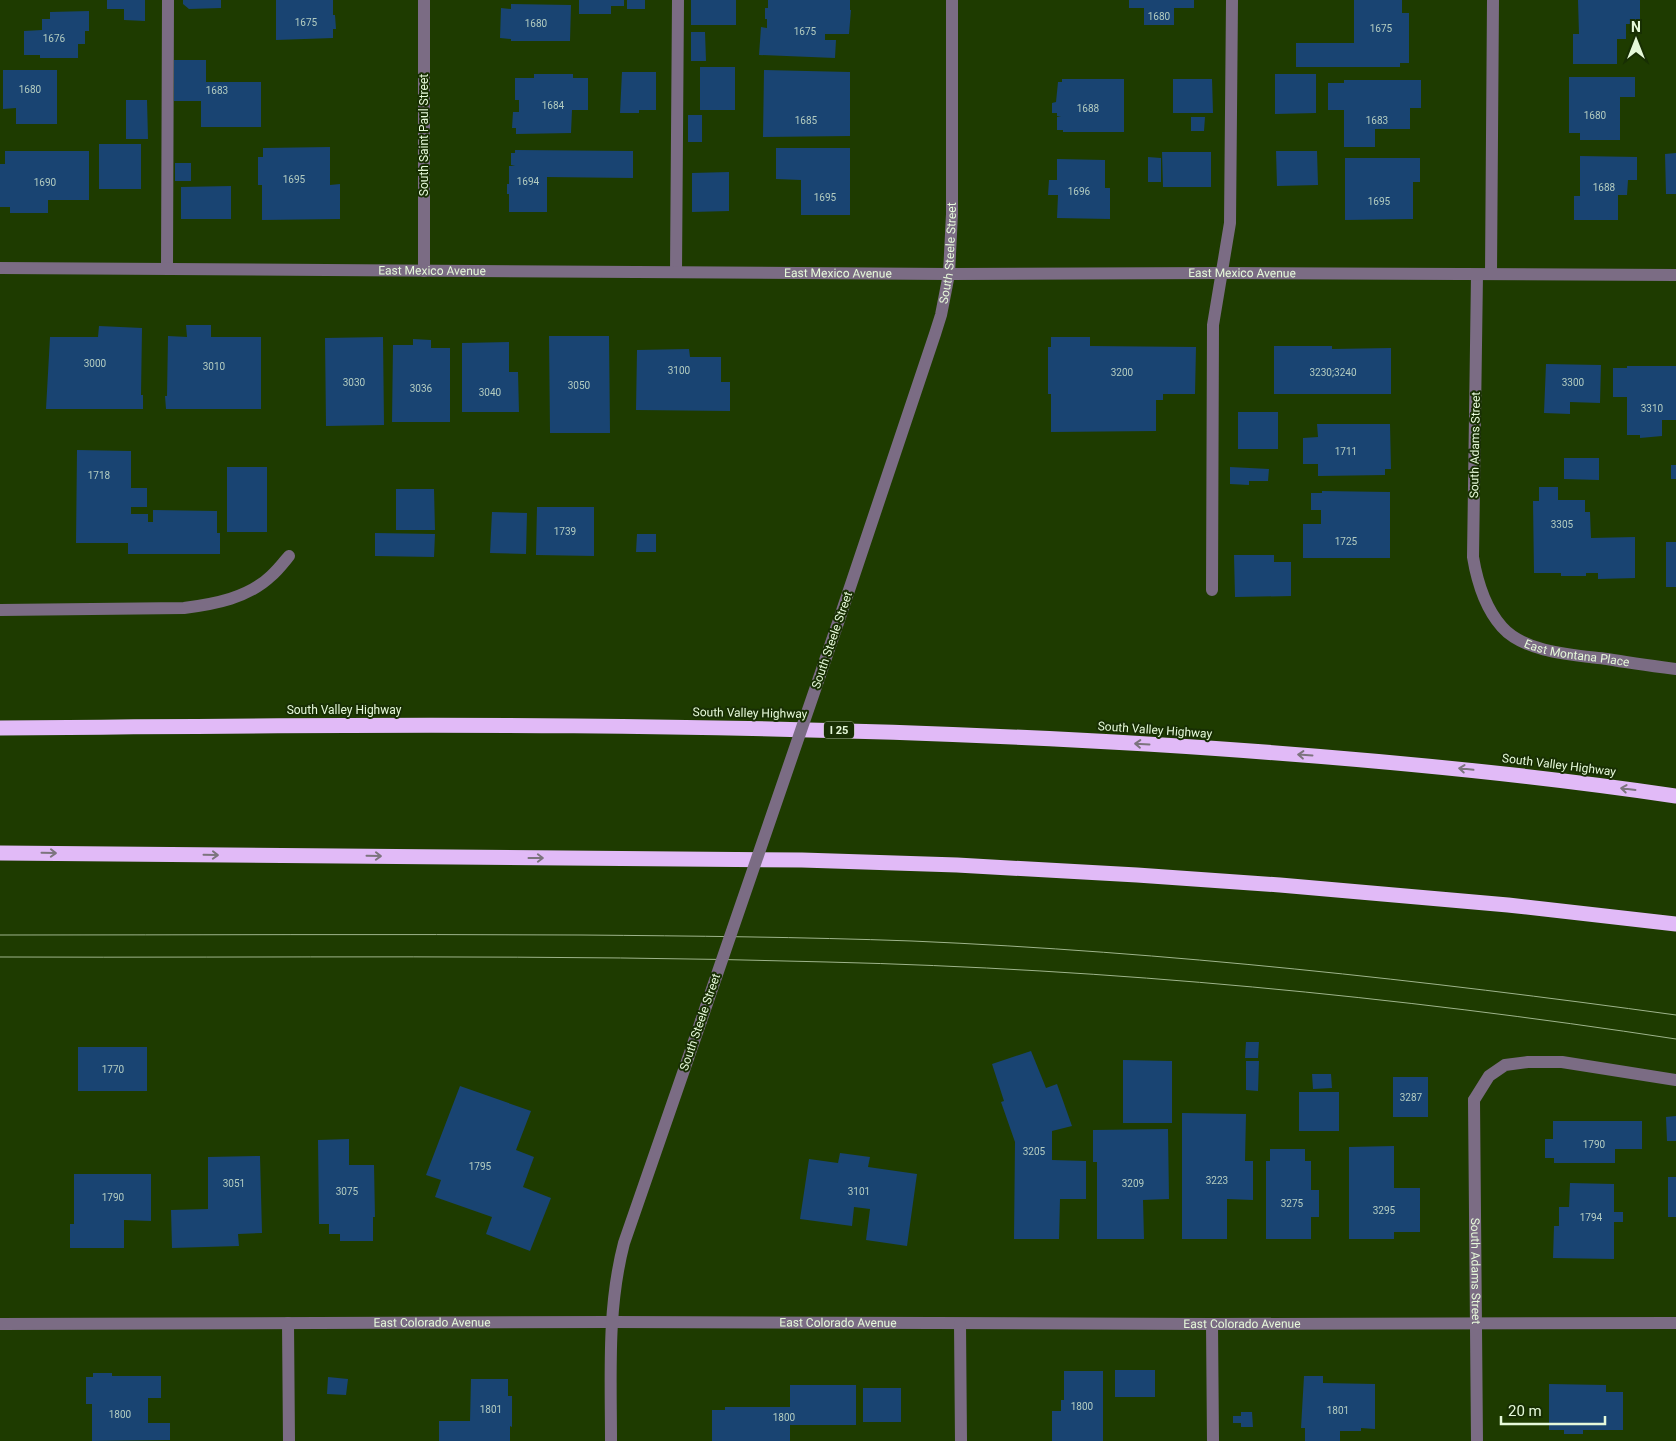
<svg xmlns="http://www.w3.org/2000/svg" width="1676" height="1441" font-family="Roboto,sans-serif">
  <style>
    .building { fill: #194472 }
    .lines { fill: none; stroke-linecap: round; stroke-linejoin: round }
    .service { stroke: #7b6c84; stroke-width: 12 }
    .minor { stroke: #7b6c84; stroke-width: 12 }
    .tertiary { stroke: #7b6c84; stroke-width: 12 }
    .motorway { stroke: #e1baf7; stroke-width: 15 }
    .tram { stroke: #9eb48b; stroke-width: 1 }
    .tertiary-bridge { stroke: #7b6c84; stroke-width: 12 }
    .oneway { stroke: #7c747d }
    .labels { text-anchor: middle; dominant-baseline: central; stroke-width: 4; stroke-linejoin: round; paint-order: stroke }
    .number-label { font-size: 10px; fill: #b3ccc0 }
    .shield { fill: #182f03; stroke: #a8bc9a; stroke-width: 1 }
    .shield-label { font-size: 11px; font-weight: bold; fill: #e6f9da }
    .street-label { font-size: 12px; fill: #e6f9da; stroke: #182f03 }
  </style>
  <rect width="100%" height="100%" fill="#1e3b00"/>
  <path class="building" d="M107 0H145V21L124 20V9H107Z
    M183 0H221V8L189 9 183 4Z
    M276 0H333V15H335L336 29H333V38L276 40Z
    M579 0H624V6H611V14H579Z
    M627 0H645V9H627Z
    M691 0H736V25H691Z
    M768 0H850V10H851L849 34H825V40H836L835 58 759 55 761 27 767 28V19H765V8H768Z
    M1129 0H1194V8H1174V25H1144V8H1129Z
    M1354 0H1402V13H1409V63H1400V67H1296V43H1354Z
    M1578 0H1640V24H1626V39H1617V64H1573V34H1579Z
    M511 4 571 5 570 41H511V39L500 38 501 8 511 9Z
    M89 11V31H85V44H78V58H40V55H24V31L42 30V19H50V12Z
    M691 32H705L706 61H691Z
    M174 60H206V82H261V127H201V101H174Z
    M700 67H735V110H700Z
    M3 70H57V124H16V108L3 109Z
    M764 70 850 72V136L763 137Z
    M622 72H656V110H639V113H620Z
    M534 74H573V78H588V110H572L571 133 516 134V128H512L513 112H519V100H515V78H534Z
    M1275 74H1316V113L1275 114Z
    M1569 77H1635V97H1620V140H1580V133H1569Z
    M1062 79H1124V132H1063V130H1057V117L1061 116H1057V113H1052V103L1056 102 1058 82H1062Z
    M1173 79H1212L1213 113H1173Z
    M1344 80H1421V108H1410V129H1375V147H1344V110H1328V83H1344Z
    M126 100H147L148 139H126Z
    M688 115H702V142H688Z
    M1191 117H1205L1204 131H1191Z
    M99 144H141V189H99Z
    M330 147V185L340 184V219L262 220V185H258V157H263V148Z
    M776 148H850V215H801V180L776 179Z
    M515 150 633 151V178L547 177V212H509V194H507V184H509V166H515L511 165V153H515Z
    M5 151H89V200H48V213H10V207H0V164H5Z
    M1276 151H1317L1318 185 1277 186Z
    M1162 152H1211V187H1163Z
    M1676 153V194H1666L1665 154Z
    M1580 156 1637 157V180H1628L1627 195H1618V220H1574V196H1580Z
    M1148 157 1161 158V182H1148Z
    M1345 158H1420V182H1413V219L1345 220Z
    M1057 159 1105 160V188H1110V219L1057 218 1058 195H1048L1049 180H1057Z
    M175 163H191V181H175Z
    M729 172V211L692 212V173Z
    M231 186V219H181V187Z
    M186 325H211V337H261V409H166L165 396H167L168 336 187 337Z
    M99 326 142 328 141 395H143V409H46L50 337H98Z
    M549 336H609L610 433H550Z
    M383 337 384 425 326 426 325 338Z
    M1051 337H1090V346L1196 347 1195 394H1163V400H1156V431L1051 432V394H1048V347H1051Z
    M413 339 431 340V348H450V422H392L393 345H413Z
    M509 342V372H518L519 412H462V343Z
    M1274 346H1332V349L1391 348V394H1274Z
    M689 349 690 357H721V382H730V411L636 410 637 350Z
    M1546 364 1601 365 1600 403 1570 402V414L1544 413Z
    M1627 366H1676V420H1662V436L1640 438V435H1627V397H1613V368H1627Z
    M1238 412H1278V449H1238Z
    M1317 424H1390L1391 469H1385V475L1318 476V464H1303V438L1318 437Z
    M77 450 131 451V488H147V507H131V514H148V522H153V510L217 511V533H220V554H128V543H76Z
    M1564 458H1599V480L1564 479Z
    M1671 465H1676V479H1671Z
    M227 467H267V532H227Z
    M1230 467 1269 469 1268 481H1249V485L1230 484Z
    M1539 487H1558V500H1585V512H1590L1591 538 1635 537V578L1598 579V573H1586V576H1561V573H1534L1533 501H1539Z
    M396 489H434L435 530H396Z
    M1322 491 1390 492V558H1303V524H1321V510H1311V493H1322Z
    M537 507H594V556L536 555Z
    M492 512 527 513 526 554 490 553Z
    M375 533 435 534 434 557 375 556Z
    M637 534H656V552H636Z
    M1666 542H1676V587H1666Z
    M1234 555H1274V562H1291V596L1235 597Z
    M1246 1042H1259L1258 1058H1245Z
    M78 1047H147V1091H78Z
    M1031 1051 1046 1088 1057 1084 1072 1126 1052 1131V1160L1086 1161V1199H1060L1059 1239H1014L1015 1142 1001 1102 1004 1101 992 1064Z
    M1123 1060 1172 1061V1123H1123Z
    M1246 1061H1259L1258 1091 1246 1090Z
    M1312 1074H1331L1332 1088 1313 1089Z
    M1393 1077H1428V1117H1393Z
    M460 1086 531 1111 516 1150 534 1157 523 1187 551 1198 530 1251 486 1234 492 1217 435 1197 441 1180 426 1175Z
    M1299 1092H1339V1131H1299Z
    M1182 1113 1246 1114 1245 1161H1253V1200L1227 1199V1239H1182Z
    M1676 1116V1141H1667L1666 1117Z
    M1553 1121H1642V1149H1615V1163H1554V1158H1545V1139H1553Z
    M1168 1129 1169 1199 1143 1200 1144 1239H1097V1162H1093V1130Z
    M349 1139V1165H374L375 1217H373V1241H340V1234H329V1224H319L318 1140Z
    M1394 1146V1188H1420V1232H1394V1239H1349V1147Z
    M1270 1149H1305V1161H1311V1190H1319V1217H1311V1239H1266V1161H1270Z
    M840 1153 870 1157 868 1167 917 1174 907 1246 866 1240 870 1209 854 1207 852 1226 800 1219 809 1159 838 1163Z
    M260 1156 262 1233 238 1234 239 1246 172 1248 171 1210 208 1209V1157Z
    M74 1174H151V1221L124 1220V1248H70V1224H74Z
    M1668 1177H1676V1217H1668Z
    M1570 1183 1614 1184V1212H1623V1222H1614V1259L1553 1258 1554 1226H1559V1207H1569Z
    M1115 1370H1155V1397H1115Z
    M1064 1371H1103V1441H1052V1411H1061V1400H1064Z
    M93 1373H112V1376H161V1398H148V1423H170V1440L92 1441V1404H86V1377H93Z
    M1304 1376H1323V1383L1375 1384V1429L1361 1428V1431H1340V1441H1305V1428H1301Z
    M328 1377 348 1379 346 1395 327 1394Z
    M471 1379H508V1396H512V1427L510 1426V1441H439V1421H470Z
    M1549 1384 1606 1385V1392H1623V1430H1583V1434H1564V1430H1549Z
    M790 1385H856V1425H790V1441H712V1410H725V1407H790Z
    M863 1388H901V1422H863Z
    M1241 1412H1252L1253 1427H1241V1423H1233V1416H1241Z"/>
  <g class="lines">
    <path class="service" d="M167 268 168 0
      M676 271 678 0
      M1212 590 1213 325 1230 223 1232 0
      M0 610 184 608C215 604 248 598 271 576 278 570 284 562 289 556
      M1474 1100 1489 1076 1505 1065 1528 1062H1562L1676 1080
      M288 1323 289 1441
      M1212 1324 1213 1441"/>
    <g class="minor">
      <path d="M424 271V0"/>
      <path d="M1491 273 1493 0"/>
      <path id="s1" d="M1477 275 1473 557C1477 581 1486 609 1502 627 1525 653 1575 655 1607 659 1630 663 1653 666 1676 669"/>
      <path id="s2" d="M1474 1100 1477 1441"/>
      <path id="s3" d="M0 1324 611 1322 1212 1324 1676 1323"/>
      <path d="M960 1324 961 1441"/>
    </g>
    <g class="tertiary">
      <path id="s4" d="M0 268 949 274 1222 273 1676 275"/>
      <path id="s5" d="M840 617 935 334 941 315 949 274 952 214V0"/>
      <path d="M611 1441C611 1374 607 1308 624 1243L701 1021"/>
    </g>
    <path class="motorway" d="M0 728C383 724 765 721 1147 744 1324 755 1501 770 1676 796
      M0 853 802 860 957 865 1137 875 1280 885 1508 905 1676 924"/>
    <path class="tram" d="M0 935C194 935 388 934 582 935 692 936 802 937 912 941 1168 952 1422 980 1676 1015
      M0 957C276 958 552 954 827 962 1111 969 1395 996 1676 1039"/>
    <path class="tertiary-bridge" d="M701 1021 840 617"/>
  </g>
  <defs><path id="oneway-shaft" d="M-6 0H5M1.5-3L5.5 0L1.5 3" fill="none" stroke-width="1.6" stroke-linecap="round" stroke-linejoin="round" transform="scale(1.25)"/></defs>
  <g class="oneway">
    <use href="#oneway-shaft" transform="translate(1142 744) rotate(-177)"/>
    <use href="#oneway-shaft" transform="translate(1305 755) rotate(-176)"/>
    <use href="#oneway-shaft" transform="translate(1466 769) rotate(-174)"/>
    <use href="#oneway-shaft" transform="translate(1628 789) rotate(-173)"/>
    <use href="#oneway-shaft" transform="translate(49 853) rotate(1)"/>
    <use href="#oneway-shaft" transform="translate(211 855) rotate(1)"/>
    <use href="#oneway-shaft" transform="translate(374 856) rotate(1)"/>
    <use href="#oneway-shaft" transform="translate(536 858)"/>
  </g>
  <g class="labels">
    <g class="number-label">
      <text x="1159" y="16">1680</text>
      <text x="306" y="22">1675</text>
      <text x="536" y="23">1680</text>
      <text x="1381" y="28">1675</text>
      <text x="805" y="31">1675</text>
      <text x="54" y="38">1676</text>
      <text x="30" y="89">1680</text>
      <text x="217" y="90">1683</text>
      <text x="553" y="105">1684</text>
      <text x="1088" y="108">1688</text>
      <text x="1595" y="115">1680</text>
      <text x="806" y="120">1685</text>
      <text x="1377" y="120">1683</text>
      <text x="294" y="179">1695</text>
      <text x="528" y="181">1694</text>
      <text x="45" y="182">1690</text>
      <text x="1604" y="187">1688</text>
      <text x="1079" y="191">1696</text>
      <text x="825" y="197">1695</text>
      <text x="1379" y="201">1695</text>
      <text x="95" y="363">3000</text>
      <text x="214" y="366">3010</text>
      <text x="679" y="370">3100</text>
      <text x="1122" y="372">3200</text>
      <text x="1333" y="372">3230;3240</text>
      <text x="354" y="382">3030</text>
      <text x="1573" y="382">3300</text>
      <text x="579" y="385">3050</text>
      <text x="421" y="388">3036</text>
      <text x="490" y="392">3040</text>
      <text x="1652" y="408">3310</text>
      <text x="1346" y="451">1711</text>
      <text x="99" y="475">1718</text>
      <text x="1562" y="524">3305</text>
      <text x="565" y="531">1739</text>
      <text x="1346" y="541">1725</text>
      <text x="113" y="1069">1770</text>
      <text x="1411" y="1097">3287</text>
      <text x="1594" y="1144">1790</text>
      <text x="1034" y="1151">3205</text>
      <text x="480" y="1166">1795</text>
      <text x="1217" y="1180">3223</text>
      <text x="234" y="1183">3051</text>
      <text x="1133" y="1183">3209</text>
      <text x="347" y="1191">3075</text>
      <text x="859" y="1191">3101</text>
      <text x="113" y="1197">1790</text>
      <text x="1292" y="1203">3275</text>
      <text x="1384" y="1210">3295</text>
      <text x="1591" y="1217">1794</text>
      <text x="1082" y="1406">1800</text>
      <text x="491" y="1409">1801</text>
      <text x="1338" y="1410">1801</text>
      <text x="120" y="1414">1800</text>
      <text x="784" y="1417">1800</text>
    </g>
    <rect class="shield" x="824" y="721.5" width="30" height="17" rx="4"/>
    <g class="shield-label">
      <text x="839" y="730">I 25</text>
    </g>
    <g class="street-label">
      <text transform="translate(424 135) rotate(-90)">South Saint Paul Street</text>
      <text stroke="none"><textPath href="#s5" startOffset="381">South Steele Street</textPath></text>
      <text stroke="none"><textPath href="#s4" startOffset="432">East Mexico Avenue</textPath></text>
      <text stroke="none"><textPath href="#s4" startOffset="838">East Mexico Avenue</textPath></text>
      <text stroke="none"><textPath href="#s4" startOffset="1242">East Mexico Avenue</textPath></text>
      <text transform="translate(1475 445) rotate(-89)">South Adams Street</text>
      <text transform="translate(832 640) rotate(-71)">South Steele Street</text>
      <text stroke="none"><textPath href="#s1" startOffset="440">East Montana Place</textPath></text>
      <text x="344" y="710">South Valley Highway</text>
      <text transform="translate(750 713) rotate(1)">South Valley Highway</text>
      <text transform="translate(1155 730) rotate(4)">South Valley Highway</text>
      <text transform="translate(1559 765) rotate(7)">South Valley Highway</text>
      <text transform="translate(700 1022) rotate(-71)">South Steele Street</text>
      <text stroke="none"><textPath href="#s2" startOffset="171">South Adams Street</textPath></text>
      <text stroke="none"><textPath href="#s3" startOffset="432">East Colorado Avenue</textPath></text>
      <text stroke="none"><textPath href="#s3" startOffset="838">East Colorado Avenue</textPath></text>
      <text stroke="none"><textPath href="#s3" startOffset="1242">East Colorado Avenue</textPath></text>
    </g>
  </g>
  <g transform="translate(1636 40)" stroke="#182f03" stroke-width="4" paint-order="stroke">
  <path d="M0-4L9 19L0 12L-9 19Z" fill="#e6f9da"/>
  <text y="-8" font-size="14" font-weight="bold" text-anchor="middle" fill="#e6f9da">N</text>
  </g>
  <path d="M1501 1416v8h104v-8" fill="none" stroke="#e6f9da" stroke-width="2.5"/>
  <text x="1508" y="1416" font-size="15" fill="#e6f9da" stroke="#182f03" stroke-width="4" paint-order="stroke">20 m</text>
</svg>
